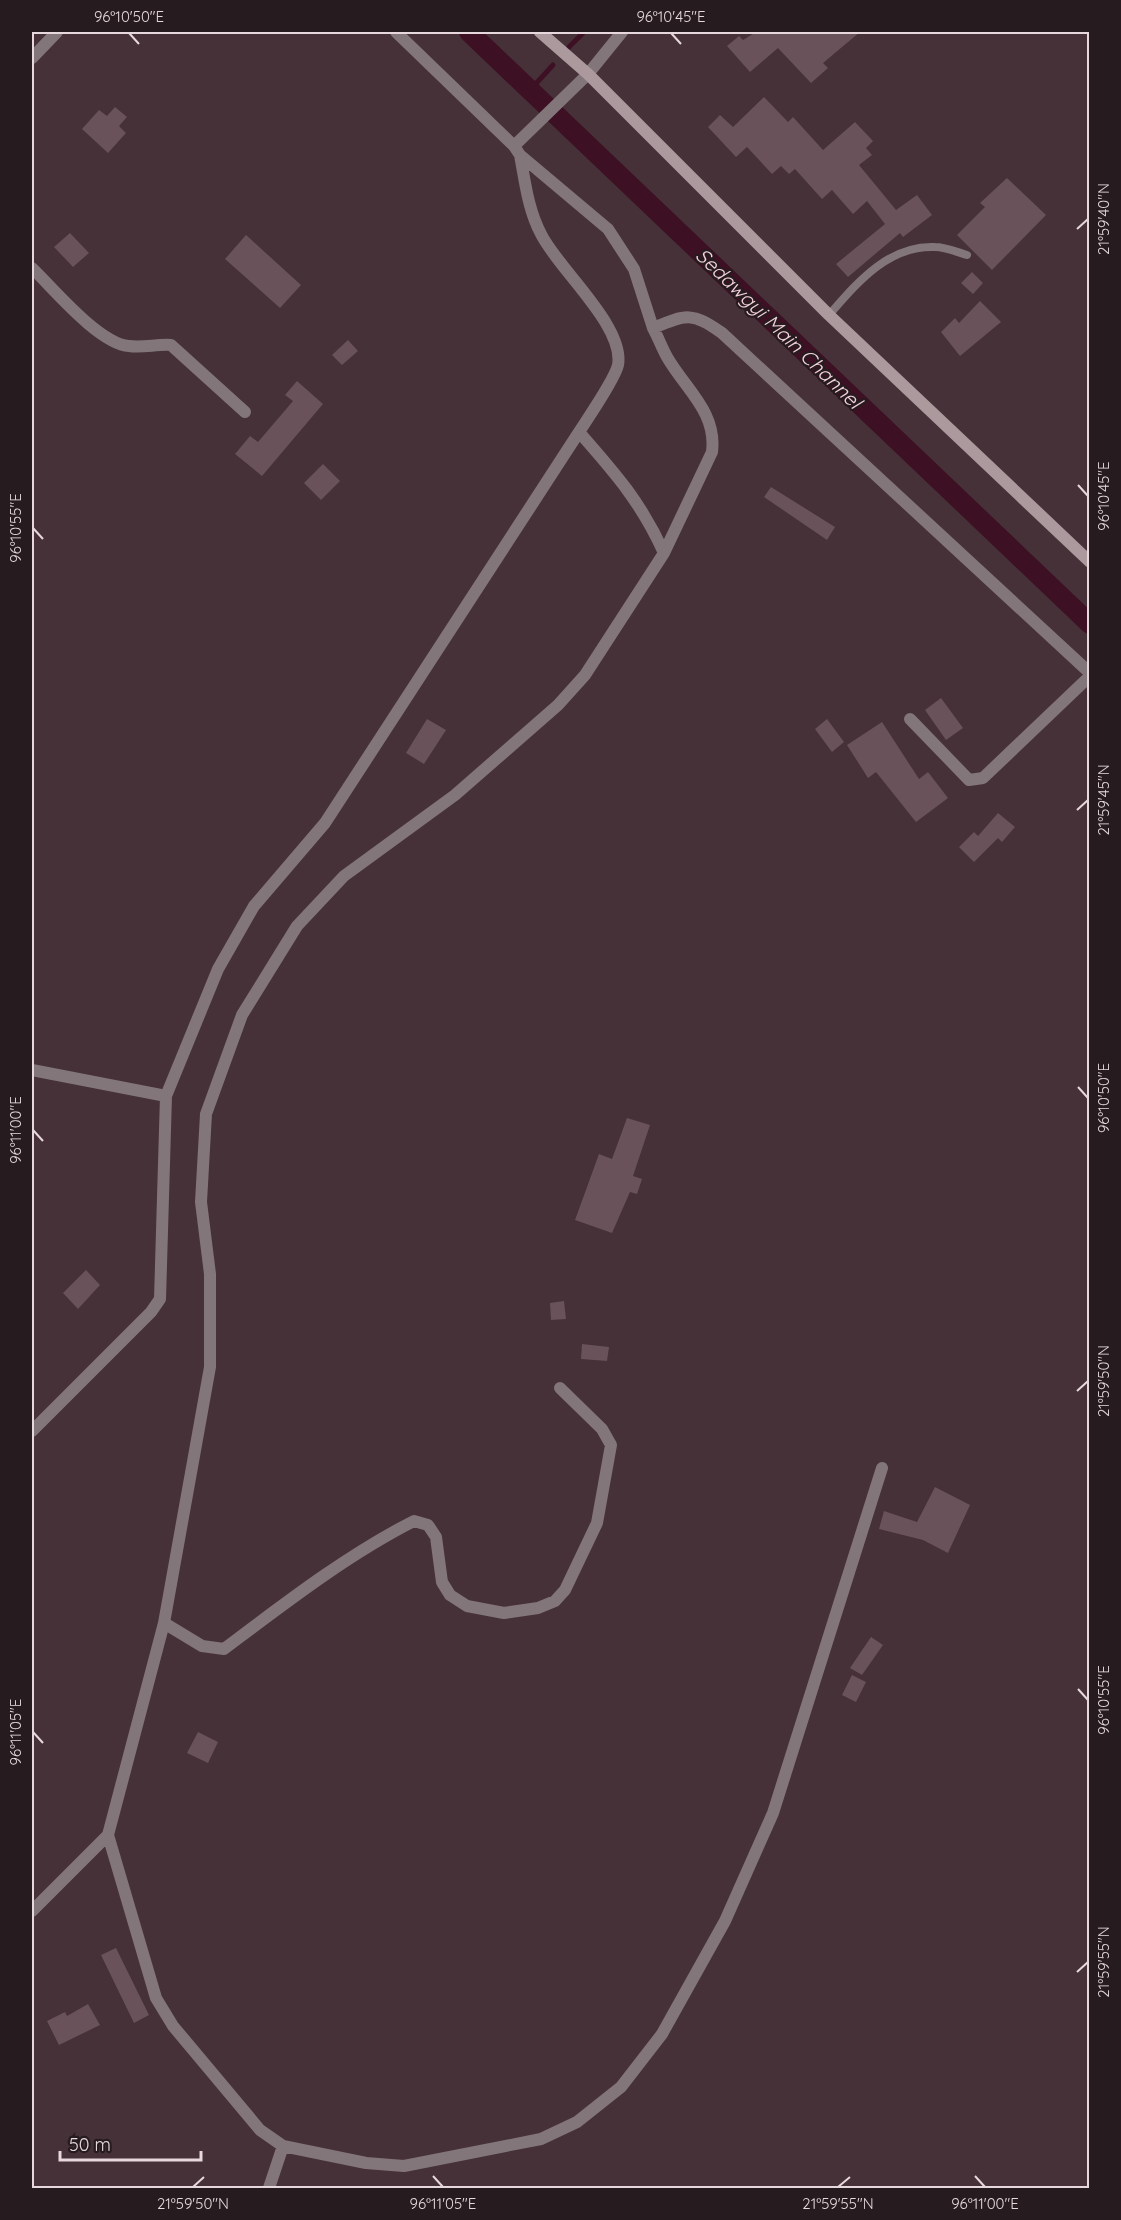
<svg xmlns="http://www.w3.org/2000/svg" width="1121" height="2220" font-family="Quicksand,sans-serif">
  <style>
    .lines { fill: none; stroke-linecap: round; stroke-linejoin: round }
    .stream { stroke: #3e1024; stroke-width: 5 }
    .canal { stroke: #3e1024; stroke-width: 20 }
    .building { fill: #69525a }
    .lane { stroke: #82767a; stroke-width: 8 }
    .street { stroke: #82767a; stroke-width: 12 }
    .secondary { stroke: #ab999e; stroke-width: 12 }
    .ticks { fill: none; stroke: #e6d8dc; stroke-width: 2 }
    .labels { text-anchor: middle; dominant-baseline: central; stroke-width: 4.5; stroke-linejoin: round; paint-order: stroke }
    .water-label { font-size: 20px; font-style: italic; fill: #f6d3de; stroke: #261c1f }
    .neatline { fill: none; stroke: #e6d8dc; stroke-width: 2 }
    .ticks-label { font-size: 15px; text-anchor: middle; fill: #e6d8dc }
  </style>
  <rect width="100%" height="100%" fill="#463138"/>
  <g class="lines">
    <path class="stream" d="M569 47 584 32
      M531 89 553 65"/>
    <path class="canal" d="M469 32 1090 624"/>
  </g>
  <path class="building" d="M756 32H860L823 63 828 68 811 83 778 48 750 72 727 46 739 36 743 40Z
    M764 97 788 122 793 117 823 150 855 122 873 141 866 148 872 155 859 165 878 188 896 210 917 195 932 215 903 237 900 233 848 277 836 264 885 224 867 201 853 214 832 190 822 199 795 169 789 174 781 166 772 174 747 147 736 157 708 127 720 115 733 127Z
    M115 107 127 117 119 126 126 133 108 153 82 129 99 110 107 116Z
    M1007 178 1046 215 992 270 957 235 985 207 980 203Z
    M70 233 89 253 73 267 54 247Z
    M246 235 301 285 280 308 225 259Z
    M972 272 983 283 973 294 961 283Z
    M980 301 1001 322 960 356 941 332 955 318 959 323Z
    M348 340 358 351 342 365 332 355Z
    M297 381 323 404 262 476 235 454 250 436 258 442 293 401 285 395Z
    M323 464 340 481 321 500 304 483Z
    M771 487 835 527 827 540 764 497Z
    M941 698 963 728 946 740 925 710Z
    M427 719 446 730 424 764 406 753Z
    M827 719 844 742 832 752 815 729Z
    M882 722 919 779 928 772 948 798 916 822 876 772 868 778 847 745Z
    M998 813 1015 827 1002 842 998 838 974 862 959 847 974 832 978 836Z
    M627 1118 650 1125 633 1176 642 1179 637 1194 630 1192 612 1233 575 1220 599 1154 612 1159Z
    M86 1270 100 1285 78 1309 63 1293Z
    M564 1301 566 1319 551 1320 550 1303Z
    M582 1344 609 1347 607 1361 581 1359Z
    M935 1487 970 1505 948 1553 923 1540 879 1529 884 1511 917 1522Z
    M871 1637 883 1645 862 1675 850 1668Z
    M852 1675 866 1682 856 1702 842 1695Z
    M198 1732 218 1742 208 1763 187 1753Z
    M116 1948 149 2015 134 2023 101 1955Z
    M88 2004 100 2025 59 2045 47 2021 65 2012 67 2016Z"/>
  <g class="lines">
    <path class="lane" d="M829 315C857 283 888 245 935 247 945 247 957 252 967 255"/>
    <path class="street" d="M396 32 514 146 588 74 622 32
      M32 58 57 32
      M514 146 520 155 608 229 634 269 653 328C687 314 692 312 722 333L1090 673
      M32 268C53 288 99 344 129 346 143 348 157 344 171 345L245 412
      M579 432C615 473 641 502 664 553
      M910 719 969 780 983 778 1090 676
      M32 1070 166 1096
      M32 1431 151 1312 160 1299 166 1096 218 969 254 906 325 823 579 432C588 418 615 379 618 365 625 326 558 269 541 234 528 210 525 181 520 155
      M164 1623 202 1646 224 1649C284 1604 347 1555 414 1521L428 1525 436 1537 442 1582 450 1595 467 1606 504 1613 538 1608 555 1601 565 1590 597 1523 611 1445 602 1429 560 1388
      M32 1911 108 1835
      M283 2146 366 2163 404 2166 541 2139 577 2122 621 2087 662 2034 725 1921 773 1813 882 1468
      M269 2188 283 2146 260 2130 173 2026 156 1998 108 1835 164 1623 210 1367V1274L201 1202 206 1114 242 1015 297 926 344 876 455 795 558 705 585 675 664 553 712 452C717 412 686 390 667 357 662 348 658 337 653 328"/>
    <path class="secondary" d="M540 32 588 74 829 315 1090 562"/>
  </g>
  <path class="ticks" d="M129 33 139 44M671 33 681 44M1077 229 1088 219M1078 485 1088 496M33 528 43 539M1077 810 1088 800M1078 1087 1088 1098M33 1130 43 1141M1077 1391 1088 1381M1078 1689 1088 1700M33 1732 43 1743M1077 1972 1088 1962M433 2176 443 2187M975 2176 985 2187M193 2187 204 2177M838 2187 850 2177"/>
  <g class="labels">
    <g class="water-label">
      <text transform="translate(779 328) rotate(44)">Sedawgyi Main Channel</text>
    </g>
  </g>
  <rect width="1121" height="2220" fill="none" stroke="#261c1f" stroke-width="66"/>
  <path d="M60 2151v9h141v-9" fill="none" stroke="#e6d8dc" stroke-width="3"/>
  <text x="69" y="2151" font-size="18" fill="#e6d8dc" stroke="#261c1f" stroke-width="4.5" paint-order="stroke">50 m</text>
  <rect x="33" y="33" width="1055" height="2154" class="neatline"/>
  <g class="ticks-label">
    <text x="129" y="22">96°10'50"E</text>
    <text x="671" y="22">96°10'45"E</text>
    <text transform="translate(1104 219) rotate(-90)" y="5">21°59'40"N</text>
    <text transform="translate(1104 496) rotate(-90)" y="5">96°10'45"E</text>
    <text transform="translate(16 528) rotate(-90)" y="5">96°10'55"E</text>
    <text transform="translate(1104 800) rotate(-90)" y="5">21°59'45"N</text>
    <text transform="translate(1104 1098) rotate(-90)" y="5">96°10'50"E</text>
    <text transform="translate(16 1130) rotate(-90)" y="5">96°11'00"E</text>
    <text transform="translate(1104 1381) rotate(-90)" y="5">21°59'50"N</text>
    <text transform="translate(1104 1700) rotate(-90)" y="5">96°10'55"E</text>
    <text transform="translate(16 1732) rotate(-90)" y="5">96°11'05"E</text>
    <text transform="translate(1104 1962) rotate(-90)" y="5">21°59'55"N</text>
    <text x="193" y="2209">21°59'50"N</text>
    <text x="443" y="2209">96°11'05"E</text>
    <text x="838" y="2209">21°59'55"N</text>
    <text x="985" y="2209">96°11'00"E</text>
  </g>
</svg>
